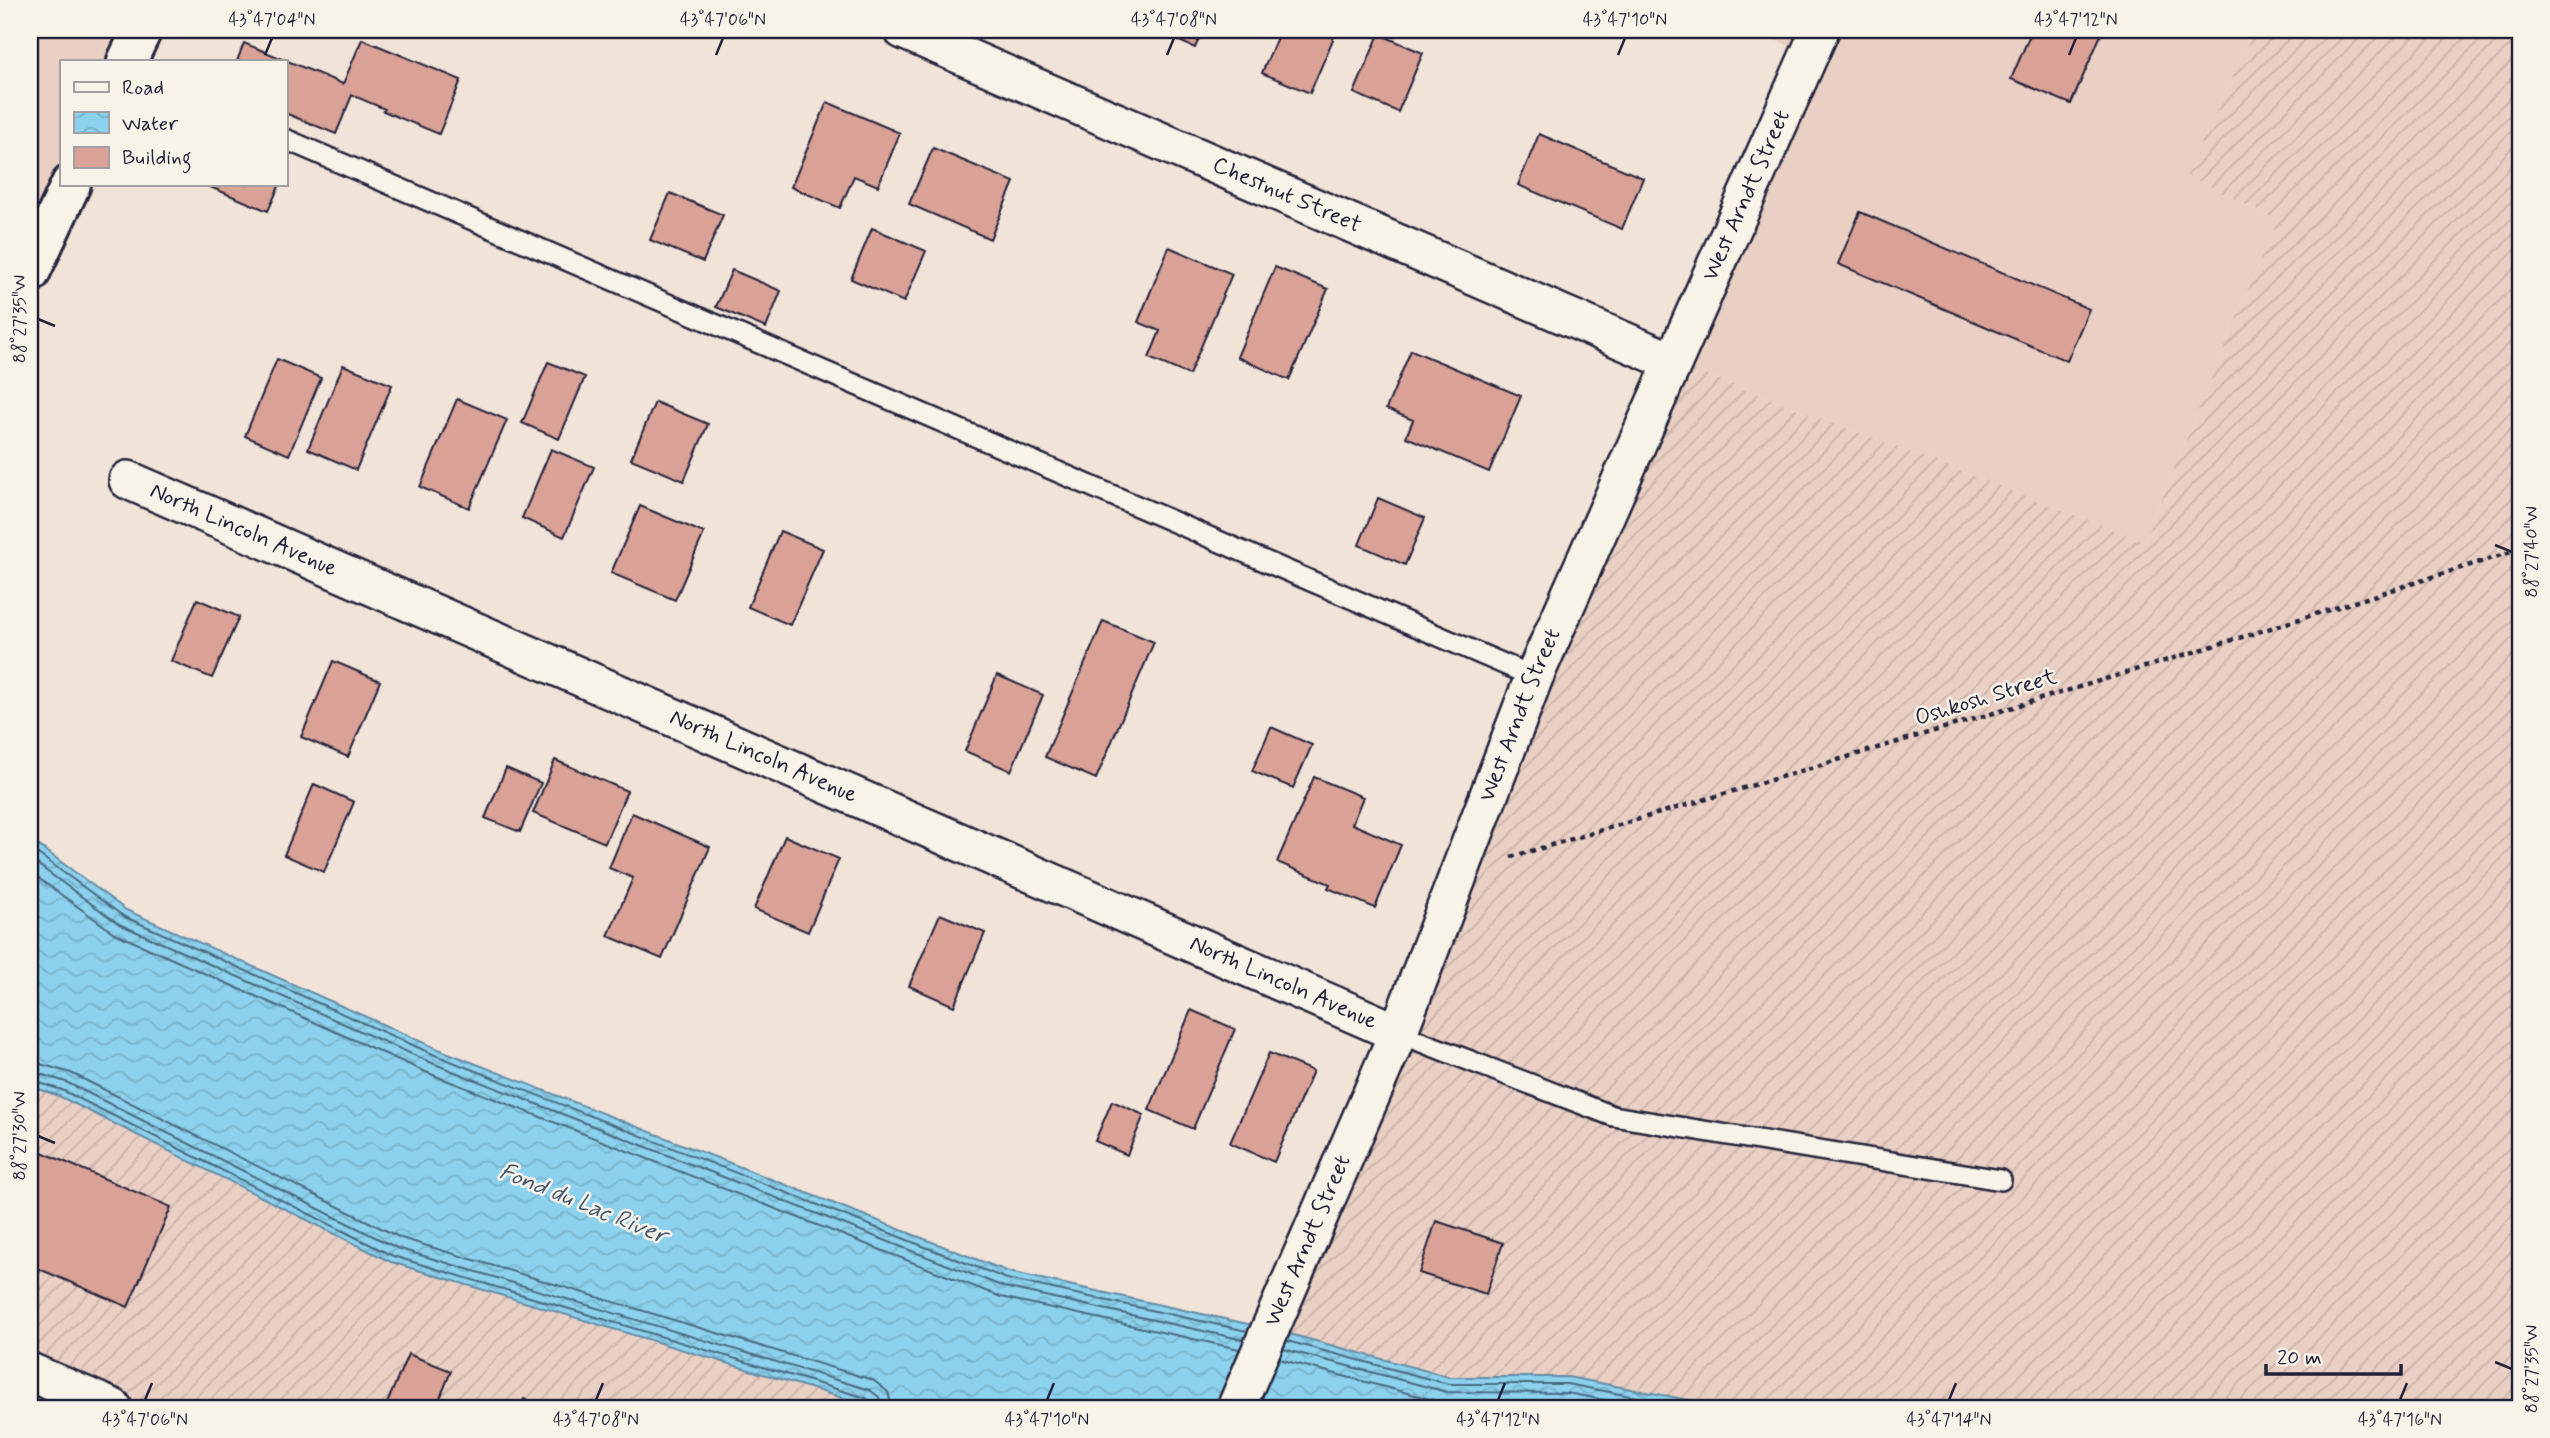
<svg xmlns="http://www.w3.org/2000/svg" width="2550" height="1438" font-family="Mynerve,sans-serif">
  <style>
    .built { fill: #eacfc4 }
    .industrial { fill: url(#industrial-furrows) }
    .water { fill: url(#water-waves); stroke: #628ba6; stroke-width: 2 }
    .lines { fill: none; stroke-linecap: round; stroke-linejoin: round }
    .shore { stroke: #4c6882; stroke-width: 2 }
    .building { fill: #daa197; stroke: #22223b; stroke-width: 2 }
    .service-casing { stroke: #22223b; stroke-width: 24 }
    .minor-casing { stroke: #22223b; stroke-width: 42 }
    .primary-casing { stroke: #22223b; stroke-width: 44 }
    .path { stroke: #22223b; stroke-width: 4.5; stroke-dasharray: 5 5; stroke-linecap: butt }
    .service { stroke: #f7f3e8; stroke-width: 19 }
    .minor { stroke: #f7f3e8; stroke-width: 37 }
    .primary { stroke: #f7f3e8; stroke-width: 38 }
    .ticks { fill: none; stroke: #22223b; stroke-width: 2.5 }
    .labels { text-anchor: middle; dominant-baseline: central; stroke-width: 5; stroke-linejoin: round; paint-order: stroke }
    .street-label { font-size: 23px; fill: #22223b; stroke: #f7f3e8 }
    .water-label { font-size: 24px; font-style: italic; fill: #425770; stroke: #f7f3e8 }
    .neatline { fill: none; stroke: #22223b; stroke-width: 2.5 }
    .ticks-label { font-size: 18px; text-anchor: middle; fill: #22223b }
  </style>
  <defs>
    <pattern id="industrial-furrows" width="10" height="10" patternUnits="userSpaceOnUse" patternTransform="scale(1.75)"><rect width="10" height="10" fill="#eacfc4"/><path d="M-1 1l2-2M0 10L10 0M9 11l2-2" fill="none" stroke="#c8b1a9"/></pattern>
    <pattern id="water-waves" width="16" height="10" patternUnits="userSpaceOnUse" patternTransform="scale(1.75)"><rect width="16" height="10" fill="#8cd1ed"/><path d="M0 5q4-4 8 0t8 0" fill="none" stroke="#78b3cc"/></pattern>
  </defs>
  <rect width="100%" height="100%" fill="#f1e3d8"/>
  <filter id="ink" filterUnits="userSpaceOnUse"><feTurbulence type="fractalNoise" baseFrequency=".0143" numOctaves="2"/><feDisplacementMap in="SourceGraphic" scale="14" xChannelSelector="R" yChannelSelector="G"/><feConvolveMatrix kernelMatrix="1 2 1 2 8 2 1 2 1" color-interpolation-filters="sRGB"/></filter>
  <g filter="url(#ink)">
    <path class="built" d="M30 30H142L127 61H61V184L30 273Z
      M1754 30H2255L2187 175 2277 220 2144 541 1673 362 1808 55Z"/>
    <path class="industrial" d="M2255 30H2520V1408H1731L1568 1377H1449L1271 1329 1673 362 2144 541 2277 220 2186 175Z
      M30 1086 59 1096 391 1262 876 1408H30Z"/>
    <path class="water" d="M30 839 126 910 438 1049 1009 1272 1271 1329 1449 1377H1568L1731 1408H876L391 1262 59 1096 30 1086Z"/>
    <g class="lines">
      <path class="shore" d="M30 848 123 916 435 1055 1007 1279 1247 1331
        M30 859 119 924 432 1063 1004 1287 1244 1340
        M30 872 114 933 428 1073 1001 1297 1239 1349
        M30 1061 71 1073 401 1238 873 1380 888 1392 892 1408
        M30 1071 66 1082 397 1248 870 1390 879 1397 881 1408
        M30 1080 62 1090 393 1256 866 1398 871 1402 872 1408
        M1287 1341 1448 1384H1567L1694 1408
        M1283 1349 1447 1392 1567 1393 1648 1408
        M1279 1359 1445 1403H1565L1593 1408"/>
    </g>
    <path class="building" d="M30 30H39L30 52Z
      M1154 30H1203L1195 48Z
      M1280 30H1337L1310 93 1262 73Z
      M2032 30H2103L2071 104 2011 79Z
      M1379 34 1423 53 1398 112 1354 93Z
      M362 39 461 80 439 134 383 111 385 109 352 95 336 134 285 113V61H237L244 43 343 84Z
      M827 102 900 133 878 186 854 176 840 208 791 187Z
      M1539 134 1643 178 1622 229 1518 185Z
      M933 148 1014 182 990 239 909 204Z
      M203 184H280L268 211Z
      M670 193 723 215 703 262 650 240Z
      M1860 212 2089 309 2067 361 1838 264Z
      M872 228 926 251 904 302 851 279Z
      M1169 247 1232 274 1189 375 1149 358 1160 331 1138 322Z
      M1275 267 1328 289 1289 380 1237 357Z
      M732 270 781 291 766 328 716 307Z
      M1411 350 1521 396 1489 472 1406 437 1413 420 1386 409Z
      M277 359 321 378 289 455 245 436Z
      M548 362 585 377 559 439 522 423Z
      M343 365 392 385 356 470 308 449Z
      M457 399 507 420 469 508 420 487Z
      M655 402 708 424 684 481 631 459Z
      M551 449 594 467 564 537 522 518Z
      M1378 498 1425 518 1405 565 1359 545Z
      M640 506 704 533 675 600 611 573Z
      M780 531 823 549 790 625 748 607Z
      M197 599 239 617 212 678 171 661Z
      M1103 621 1154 642 1096 779 1045 757Z
      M333 661 380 681 348 757 301 737Z
      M997 675 1043 695 1011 771 965 751Z
      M1271 727 1312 745 1293 788 1252 771Z
      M555 760 627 791 605 843 533 813Z
      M506 768 541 783 520 832 485 818Z
      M1314 777 1363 797 1352 824 1401 845 1375 908 1328 888 1330 884 1277 862Z
      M314 784 354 802 324 872 284 855Z
      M632 813 710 847 662 959 608 936 633 878 609 868Z
      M785 836 839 859 808 932 754 909Z
      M940 914 985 933 954 1006 909 986Z
      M1191 1010 1235 1029 1193 1129 1149 1110Z
      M1269 1053 1313 1071 1274 1162 1230 1143Z
      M1112 1101 1144 1115 1127 1155 1095 1141Z
      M30 1147 171 1207 128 1307 30 1265Z
      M1436 1221 1503 1243 1486 1294 1419 1273Z
      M408 1354 451 1371 436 1408H385Z
      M524 1399 546 1408H520Z"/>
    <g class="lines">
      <defs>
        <path id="service" d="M285 139 1534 677
          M1398 1033 1613 1116 2001 1180"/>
        <g id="minor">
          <path id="s1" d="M903 30 1673 362"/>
          <path id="s2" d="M128 480 1398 1033"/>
          <path d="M30 1372 113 1408"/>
          <path id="s3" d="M1236 1408 1398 1033 1534 677 1820 30"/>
        </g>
        <path id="primary" d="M127 61 142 30
          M30 273 71 184"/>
      </defs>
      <use href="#service" class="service-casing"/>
      <use href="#minor" class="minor-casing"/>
      <use href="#primary" class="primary-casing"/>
      <path class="path" d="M1511 857C1849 757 2186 657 2520 549"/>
      <use href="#service" class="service"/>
      <use href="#minor" class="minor"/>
      <use href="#primary" class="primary"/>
    </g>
  </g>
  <path class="ticks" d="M265 55 272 38M716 55 723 38M1167 55 1174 38M1618 55 1625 38M2069 55 2076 38M38 319 55 326M2495 545 2512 552M38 1136 55 1143M2495 1362 2512 1369M145 1400 152 1383M596 1400 603 1383M1047 1400 1054 1383M1498 1400 1505 1383M1949 1400 1956 1383M2400 1400 2407 1383"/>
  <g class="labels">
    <g class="street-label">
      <text stroke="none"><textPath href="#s1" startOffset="418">Chestnut Street</textPath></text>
      <text stroke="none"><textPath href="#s3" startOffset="1316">West Arndt Street</textPath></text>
      <text stroke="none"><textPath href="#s2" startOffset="126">North Lincoln Avenue</textPath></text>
      <text transform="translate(1986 698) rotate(-17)">Oshkosh Street</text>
      <text stroke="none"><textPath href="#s3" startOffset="749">West Arndt Street</textPath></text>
      <text stroke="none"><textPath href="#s2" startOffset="693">North Lincoln Avenue</textPath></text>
      <text stroke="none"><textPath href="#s2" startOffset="1260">North Lincoln Avenue</textPath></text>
      <text stroke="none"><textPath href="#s3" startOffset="182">West Arndt Street</textPath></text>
    </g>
    <g class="water-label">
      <text transform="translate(583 1204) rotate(22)">Fond du Lac River</text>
    </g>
  </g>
  <rect width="2550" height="1438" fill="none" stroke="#f7f3e8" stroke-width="77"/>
  <rect x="60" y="60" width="228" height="126" fill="#f7f3e8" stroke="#a29fa3" stroke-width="2"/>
  <rect x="74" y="82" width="35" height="10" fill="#f7f3e8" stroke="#a29fa3" stroke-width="2"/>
  <text x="122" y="94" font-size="21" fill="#22223b">Road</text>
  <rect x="74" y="112" width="35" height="21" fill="url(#water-waves)" stroke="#a29fa3" stroke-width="2"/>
  <text x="122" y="130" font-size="21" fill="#22223b">Water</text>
  <rect x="74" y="147" width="35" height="21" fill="#daa197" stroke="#a29fa3" stroke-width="2"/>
  <text x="122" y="164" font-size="21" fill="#22223b">Building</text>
  <path d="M2266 1364v10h135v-10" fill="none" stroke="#22223b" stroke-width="3.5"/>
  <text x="2277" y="1364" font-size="21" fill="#22223b" stroke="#f7f3e8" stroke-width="5" paint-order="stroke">20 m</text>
  <rect x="38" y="38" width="2474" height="1362" class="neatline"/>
  <g class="ticks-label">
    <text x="272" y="25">43°47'04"N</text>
    <text x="723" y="25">43°47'06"N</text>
    <text x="1174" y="25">43°47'08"N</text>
    <text x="1625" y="25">43°47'10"N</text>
    <text x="2076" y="25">43°47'12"N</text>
    <text transform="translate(19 319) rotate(-90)" y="6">88°27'35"W</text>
    <text transform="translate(2531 552) rotate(-90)" y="6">88°27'40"W</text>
    <text transform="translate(19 1136) rotate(-90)" y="6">88°27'30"W</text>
    <text transform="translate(2531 1369) rotate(-90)" y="6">88°27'35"W</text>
    <text x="145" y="1425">43°47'06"N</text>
    <text x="596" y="1425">43°47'08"N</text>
    <text x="1047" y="1425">43°47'10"N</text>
    <text x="1498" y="1425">43°47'12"N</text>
    <text x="1949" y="1425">43°47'14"N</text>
    <text x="2400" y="1425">43°47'16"N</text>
  </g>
</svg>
